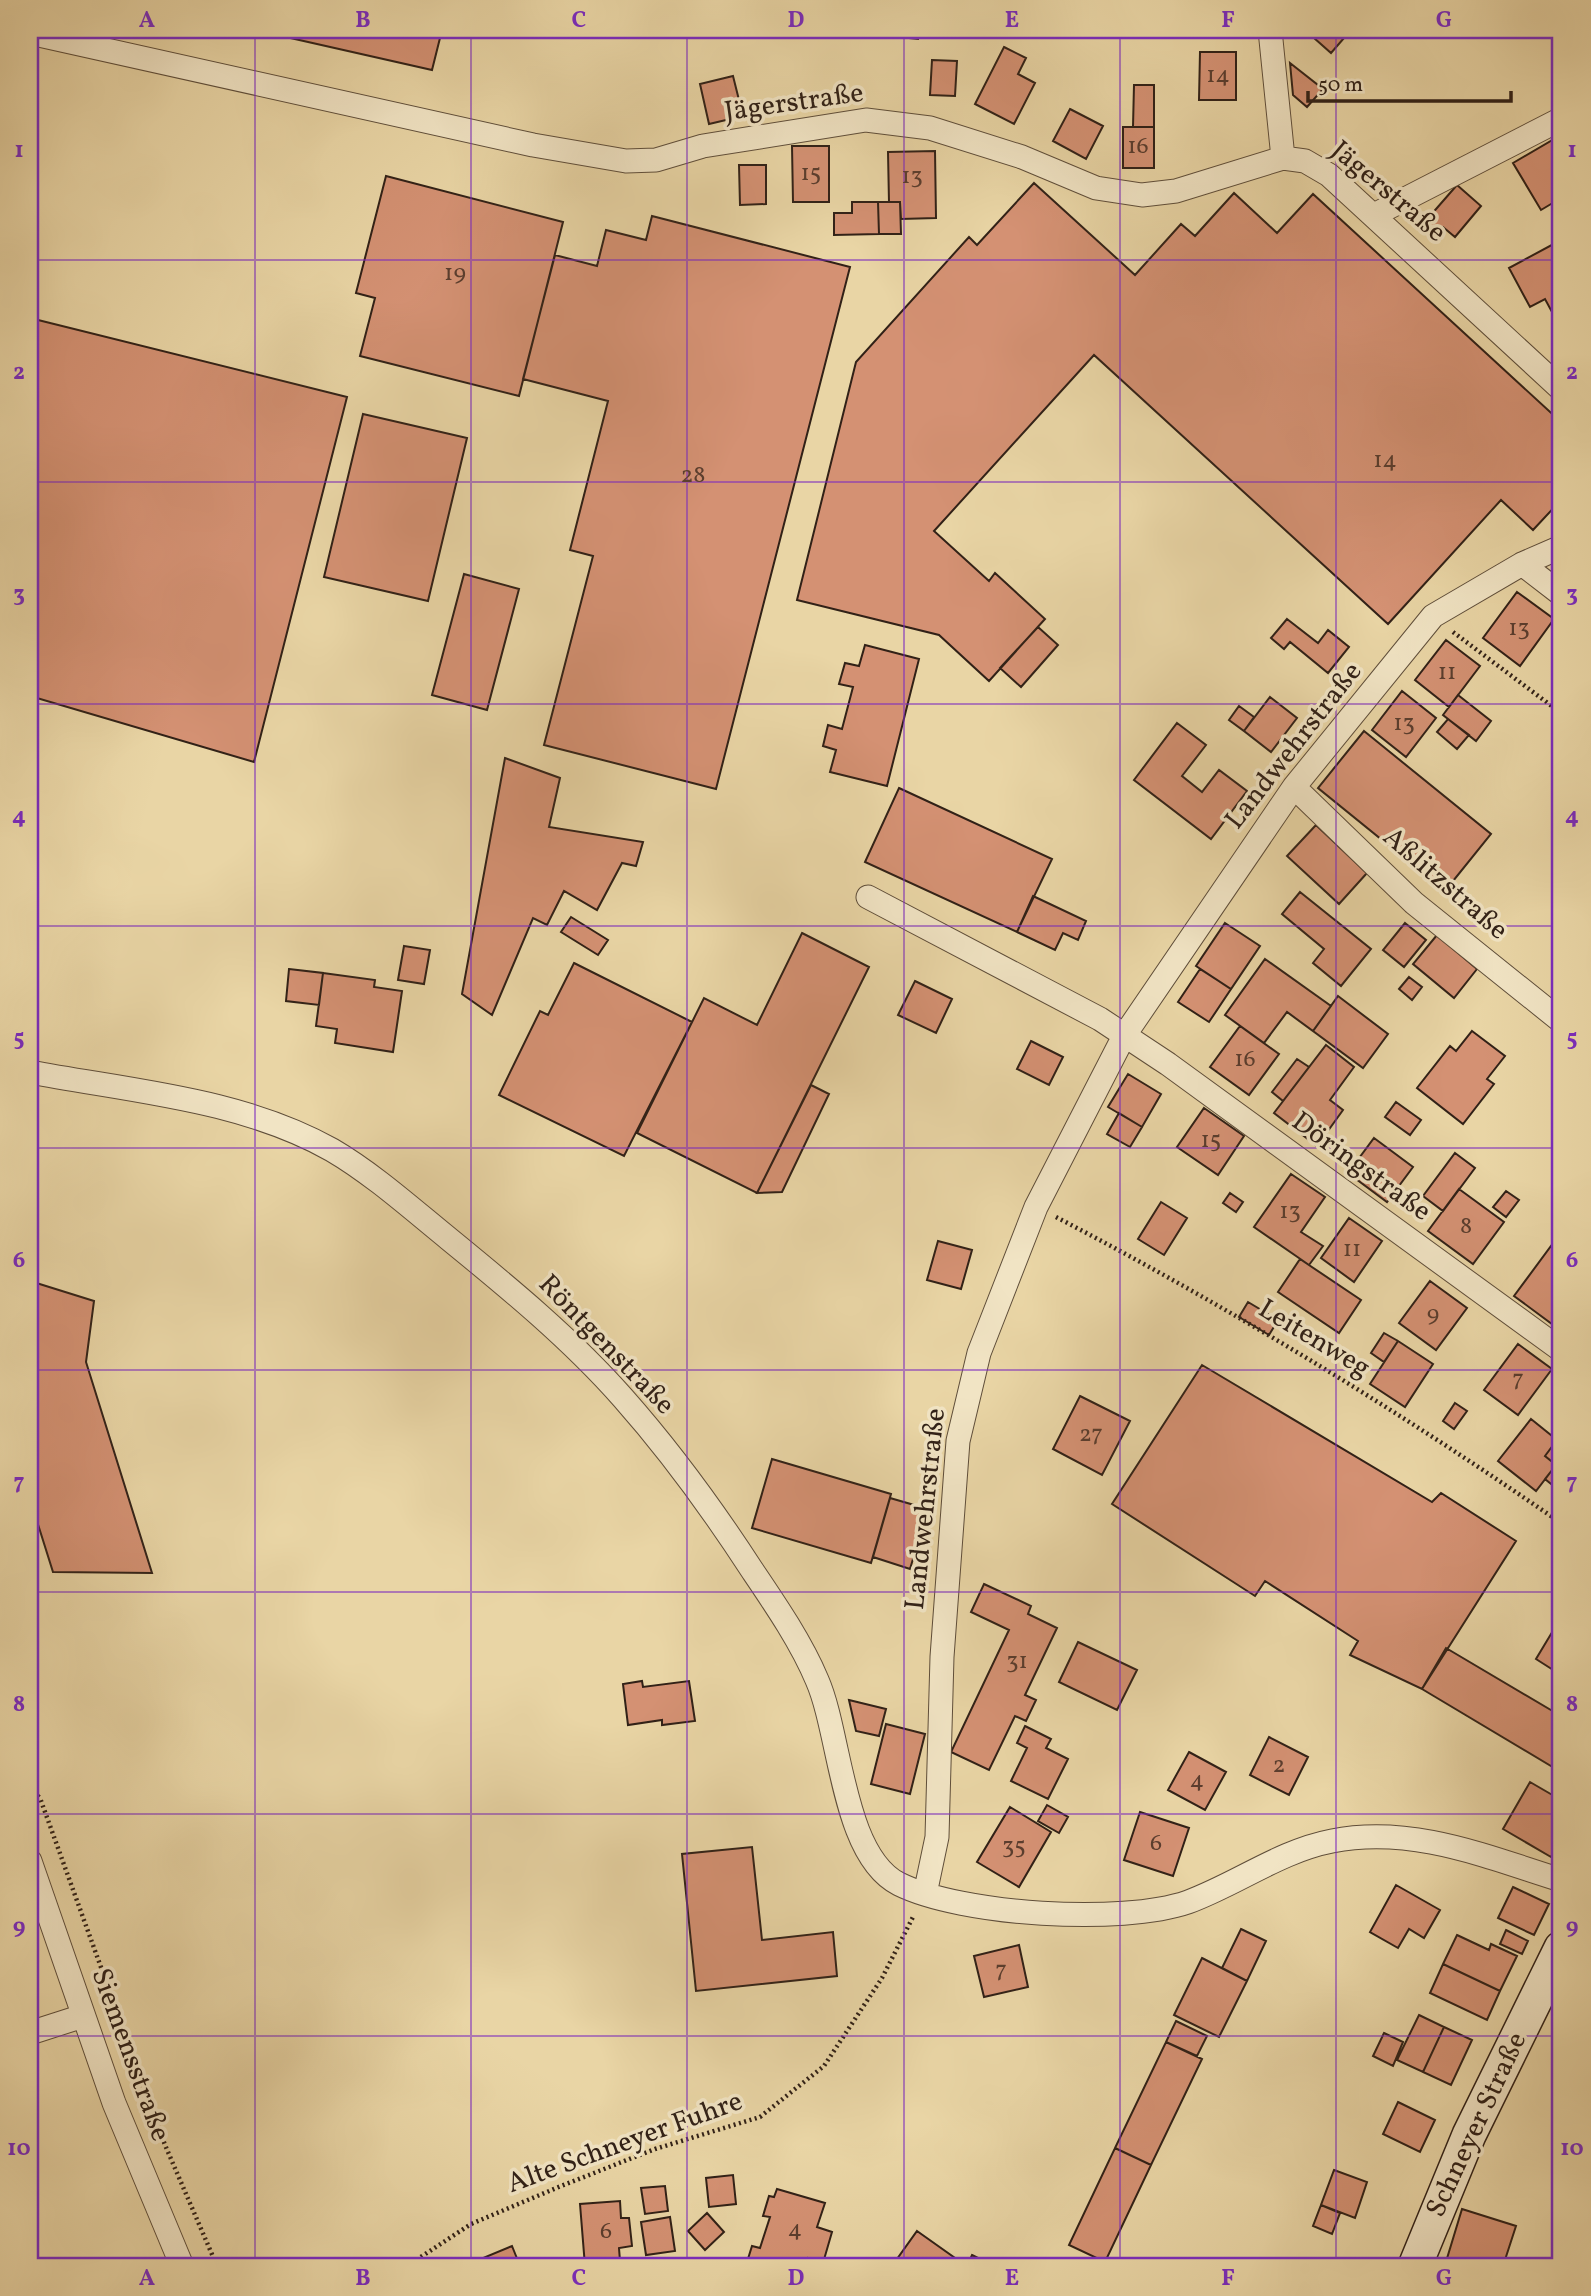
<svg xmlns="http://www.w3.org/2000/svg" width="1591" height="2296" font-family="Vollkorn,serif">
  <style>
    .building { fill: #d49173; stroke: #312117; stroke-width: 2 }
    .lines { fill: none; stroke-linecap: round; stroke-linejoin: round }
    .street-casing { stroke: #5f4e3a; stroke-width: 25 }
    .secondary-casing { stroke: #312117; stroke-width: 36 }
    .path { stroke: #312117; stroke-width: 4.5; stroke-dasharray: 2 3.5; stroke-linecap: butt }
    .street { stroke: #f1e4c4; stroke-width: 23 }
    .secondary { stroke: #f1e4c4; stroke-width: 33 }
    .grid { fill: none; stroke: #7b2cbf; stroke-width: 2; stroke-opacity: 0.55 }
    .labels { text-anchor: middle; dominant-baseline: central; stroke-width: 7; stroke-linejoin: round; paint-order: stroke }
    .number-label { font-size: 24px; fill: #5a3d2e }
    .street-label { font-size: 28px; fill: #312117; stroke: #f1e4c4 }
    .neatline { fill: none; stroke: #7b2cbf; stroke-width: 2.5 }
    .grid-label { font-size: 23px; text-anchor: middle; font-weight: bold; fill: #7b2cbf }
  </style>
  <rect width="100%" height="100%" fill="#e9d5a5"/>
  <filter id="stains"><feTurbulence type="fractalNoise" baseFrequency=".00286" numOctaves="4"/><feColorMatrix values="0 0 0 0 .2 0 0 0 0 .09 0 0 0 0 .02 0 0 0 .5 -.17"/></filter>
  <radialGradient id="worn" r=".72"><stop offset=".6" stop-color="#630" stop-opacity="0"/><stop offset="1" stop-color="#630" stop-opacity=".3"/></radialGradient>
  <path class="building" d="M255 30H442L432 70Z
    M889 30H919L918 39 889 36Z
    M1305 30H1351L1331 53Z
    M1004 47 1026 58 1018 74 1035 83 1014 124 975 104Z
    M1200 52H1236V100H1199Z
    M932 60 957 61 955 96 930 95Z
    M1290 63 1323 89 1307 107 1293 95Z
    M733 76 743 116 709 124 700 84Z
    M1134 85H1154V127H1133Z
    M1070 109 1103 126 1086 159 1053 141Z
    M1123 127H1154V168H1123Z
    M1561 135V198L1541 210 1513 163Z
    M792 146H829V202H793Z
    M935 151 936 218 901 219 900 202H889L888 152Z
    M739 165H766V204L740 205Z
    M386 176 563 222 519 396 360 356 375 298 356 293Z
    M1034 183 1135 275 1181 224 1195 236 1234 193 1277 233 1313 194 1561 422V500L1533 530 1501 500 1388 624 1094 355 934 531 989 581 995 573 1045 619 989 681 939 635 797 600 856 362 969 237 977 245Z
    M1457 185 1481 206 1455 237 1443 227 1435 235 1423 224Z
    M852 202H878L879 234 834 235V213H852Z
    M878 202H900L901 234H879Z
    M652 216 850 267 716 789 544 745 593 556 570 550 608 401 523 379 555 255 597 266 606 230 646 240Z
    M1561 240V321L1558 323 1545 299 1530 307 1509 268Z
    M30 318 347 397 254 762 30 696Z
    M363 414 467 438 428 601 324 577Z
    M464 574 519 589 487 710 432 695Z
    M1517 592 1554 619 1520 666 1483 638Z
    M1287 619 1318 643 1328 630 1349 647 1328 673 1290 642 1284 649 1271 638Z
    M1038 627 1058 645 1021 687 1000 668Z
    M1446 640 1480 666 1449 707 1415 680Z
    M865 645 919 659 887 786 830 772 836 750 823 746 828 725 842 729 853 687 839 684 845 663 859 666Z
    M1561 660V676L1553 670Z
    M1402 691 1436 718 1406 757 1372 730Z
    M1458 695 1491 721 1476 741 1443 715Z
    M1270 697 1297 718 1271 752 1244 731Z
    M1239 706 1254 717 1244 731 1229 720Z
    M1448 719 1469 735 1457 749 1437 732Z
    M1177 723 1206 745 1182 776 1202 792 1219 770 1247 791 1211 839 1134 780Z
    M1364 731 1491 834 1445 891 1318 788Z
    M505 758 560 778 549 827 643 842 636 866 622 863 597 910 564 891 547 925 533 918 492 1015 462 994Z
    M899 788 1052 859 1017 932 865 862Z
    M1316 825 1367 873 1339 904 1287 856Z
    M1300 892 1371 949 1341 986 1313 963 1324 949 1282 914Z
    M1033 896 1086 921 1078 940 1063 933 1055 950 1017 932Z
    M571 917 608 940 598 955 561 932Z
    M1225 923 1260 946 1231 989 1196 966Z
    M1405 923 1426 940 1404 967 1383 950Z
    M802 933 869 967 757 1193 637 1133 704 998 757 1025Z
    M1437 935 1477 969 1454 998 1413 964Z
    M404 946 430 950 424 984 398 980Z
    M1265 959 1331 1006 1313 1031 1287 1012 1264 1043 1225 1015Z
    M574 963 692 1022 624 1156 499 1095 540 1011 548 1015Z
    M289 969 323 973 319 1005 286 1001Z
    M1200 969 1231 989 1209 1022 1178 1002Z
    M323 973 375 980 374 987 402 991 393 1052 335 1043 337 1029 316 1026Z
    M1409 977 1422 987 1412 1000 1399 989Z
    M915 981 952 999 936 1033 898 1015Z
    M1338 996 1388 1034 1363 1068 1313 1031Z
    M1240 1026 1279 1054 1249 1095 1210 1067Z
    M1472 1031 1505 1056 1487 1079 1494 1084 1463 1124 1417 1088 1450 1046 1456 1051Z
    M1031 1041 1063 1057 1049 1085 1017 1069Z
    M1326 1045 1354 1067 1330 1100 1343 1110 1317 1146 1274 1113Z
    M1297 1059 1309 1067 1283 1101 1272 1092Z
    M1128 1074 1161 1094 1142 1127 1108 1107Z
    M811 1085 829 1094 782 1192 757 1193Z
    M1396 1102 1421 1120 1410 1135 1385 1117Z
    M1204 1108 1244 1136 1218 1175 1177 1147Z
    M1119 1113 1142 1127 1130 1147 1107 1134Z
    M1374 1138 1413 1167 1387 1202 1348 1173Z
    M1455 1153 1475 1168 1443 1211 1423 1196Z
    M1291 1174 1325 1197 1301 1232 1323 1246 1309 1265 1254 1227Z
    M1459 1189 1504 1222 1473 1264 1428 1231Z
    M1506 1191 1519 1200 1506 1217 1493 1207Z
    M1230 1193 1243 1202 1236 1212 1223 1203Z
    M1161 1202 1187 1218 1164 1255 1138 1239Z
    M1349 1218 1382 1241 1354 1282 1321 1258Z
    M938 1241 972 1250 961 1289 927 1280Z
    M1551 1246 1561 1254V1261L1556 1269 1561 1273V1320L1556 1327 1514 1296Z
    M1300 1259 1361 1300 1339 1333 1278 1292Z
    M30 1281 94 1301 86 1362 152 1573 53 1572 30 1499Z
    M1430 1281 1467 1308 1436 1350 1399 1323Z
    M1248 1302 1278 1320 1269 1335 1239 1317Z
    M1384 1333 1398 1341 1384 1362 1371 1353Z
    M1398 1341 1433 1364 1405 1407 1370 1384Z
    M1518 1344 1552 1369 1518 1415 1484 1390Z
    M1202 1365 1432 1502 1441 1493 1516 1541 1422 1689 1350 1655 1358 1641 1265 1581 1255 1596 1112 1504Z
    M1080 1396 1130 1421 1102 1475 1053 1449Z
    M1455 1403 1467 1411 1454 1429 1443 1421Z
    M1531 1419 1557 1440 1545 1456 1556 1465 1536 1491 1498 1461Z
    M1557 1440 1561 1443V1492L1545 1479 1556 1465 1545 1456Z
    M772 1459 891 1494 871 1563 752 1528Z
    M890 1498 928 1509 910 1569 873 1557Z
    M984 1584 1031 1606 1028 1614 1057 1628 1025 1695 1036 1700 1026 1721 1015 1716 989 1770 951 1752 1009 1630 971 1612Z
    M1560 1619 1561 1620V1675L1536 1659Z
    M1078 1642 1137 1670 1117 1710 1059 1682Z
    M1446 1648 1561 1716V1772L1422 1689Z
    M642 1681 643 1687 689 1681 695 1721 662 1725V1720L628 1725 623 1684Z
    M849 1700 886 1709 879 1736 856 1731Z
    M886 1724 925 1734 910 1794 871 1784Z
    M1025 1726 1051 1739 1046 1748 1068 1759 1048 1799 1011 1781 1027 1748 1017 1743Z
    M1269 1737 1308 1757 1289 1795 1250 1775Z
    M1189 1752 1226 1772 1205 1810 1168 1790Z
    M1530 1782 1561 1800V1850L1557 1847 1551 1857 1503 1829Z
    M1047 1805 1068 1817 1059 1833 1038 1821Z
    M1010 1807 1051 1832 1019 1887 977 1862Z
    M1140 1812 1189 1828 1173 1876 1124 1860Z
    M752 1847 762 1940 833 1932 837 1976 696 1991 682 1854Z
    M1396 1885 1440 1910 1424 1938 1409 1929 1398 1948 1370 1932Z
    M1513 1887 1549 1904 1534 1935 1498 1918Z
    M1241 1929 1266 1941 1247 1981 1222 1968Z
    M1506 1930 1528 1941 1522 1954 1500 1944Z
    M1457 1935 1489 1950 1491 1944 1517 1956 1500 1991 1443 1964Z
    M1019 1945 1028 1987 984 1997 974 1956Z
    M1202 1958 1247 1981 1219 2037 1174 2015Z
    M1443 1964 1500 1991 1487 2020 1430 1993Z
    M1419 2015 1444 2027 1423 2072 1397 2060Z
    M1176 2021 1207 2036 1197 2056 1166 2042Z
    M1444 2027 1472 2040 1451 2085 1423 2072Z
    M1384 2033 1403 2042 1393 2066 1373 2056Z
    M1561 2036V2056L1553 2052Z
    M1166 2042 1202 2059 1151 2165 1115 2148Z
    M1398 2102 1435 2120 1420 2152 1383 2134Z
    M1115 2148 1151 2165 1105 2262 1069 2245Z
    M1334 2170 1367 2182 1355 2218 1321 2205Z
    M733 2175 736 2204 709 2207 706 2178Z
    M665 2186 668 2211 645 2214 641 2188Z
    M777 2189 825 2203 817 2227 832 2232 823 2263 808 2258 805 2266H753L747 2262 752 2246 760 2248 770 2217 763 2216 769 2196 774 2197Z
    M620 2201 621 2218H629L632 2246 619 2248 620 2261 585 2266 580 2204Z
    M1321 2205 1340 2213 1332 2234 1313 2226Z
    M1462 2209 1516 2226 1503 2266 1445 2265Z
    M707 2213 724 2232 705 2250 688 2231Z
    M670 2217 675 2251 646 2255 641 2222Z
    M917 2231 955 2258 949 2266H892Z
    M512 2246 520 2266H472L471 2263Z
    M972 2255 994 2266H967Z"/>
  <g class="lines">
    <defs>
      <path id="street" d="M1270 30 1283 158
        M30 33 533 145 626 161 656 160 703 146 866 120 930 128 1022 157 1096 188 1142 195 1176 191 1283 158 1305 161 1329 175 1561 389
        M1374 215 1561 119
        M1522 564 1561 594
        M1294 787 1414 903 1561 1021
        M868 897 1100 1019 1168 1064 1561 1350
        M30 1072C130 1091 242 1099 332 1150 373 1174 412 1209 449 1239 509 1288 571 1339 623 1398 670 1451 713 1510 752 1570 775 1604 801 1642 817 1680 841 1734 842 1855 899 1884 961 1915 1122 1925 1188 1902 1237 1884 1280 1851 1332 1841 1412 1825 1487 1857 1561 1880
        M30 1861 114 2103 182 2266
        M925 1894 937 1837 942 1657 958 1441 979 1353 1036 1207 1124 1036 1294 787 1433 616 1522 564 1561 547
        M30 2033 83 2016"/>
      <path id="secondary" d="M1415 2266 1469 2135 1561 1948"/>
    </defs>
    <use href="#street" class="street-casing"/>
    <use href="#secondary" class="secondary-casing"/>
    <path class="path" d="M1453 632 1561 713
      M1056 1217C1231 1308 1399 1411 1561 1523
      M30 1788 40 1798 165 2145 217 2266
      M407 2266 471 2224 561 2186 655 2149 760 2117 824 2066 882 1978 914 1915"/>
    <use href="#street" class="street"/>
    <use href="#secondary" class="secondary"/>
  </g>
  <path class="grid" d="M255 30V2266M471 30V2266M687 30V2266M904 30V2266M1120 30V2266M1336 30V2266M30 260H1561M30 482H1561M30 704H1561M30 926H1561M30 1148H1561M30 1370H1561M30 1592H1561M30 1814H1561M30 2036H1561"/>
  <g class="labels">
    <g class="number-label">
      <text x="1218" y="76">14</text>
      <text x="1138" y="147">16</text>
      <text x="811" y="174">15</text>
      <text x="912" y="177">13</text>
      <text x="455" y="274">19</text>
      <text x="1385" y="461">14</text>
      <text x="693" y="476">28</text>
      <text x="1519" y="629">13</text>
      <text x="1447" y="673">11</text>
      <text x="1404" y="724">13</text>
      <text x="1245" y="1060">16</text>
      <text x="1211" y="1141">15</text>
      <text x="1290" y="1212">13</text>
      <text x="1466" y="1227">8</text>
      <text x="1352" y="1250">11</text>
      <text x="1433" y="1315">9</text>
      <text x="1518" y="1380">7</text>
      <text x="1091" y="1435">27</text>
      <text x="1017" y="1662">31</text>
      <text x="1279" y="1766">2</text>
      <text x="1197" y="1781">4</text>
      <text x="1156" y="1844">6</text>
      <text x="1014" y="1847">35</text>
      <text x="1001" y="1971">7</text>
      <text x="795" y="2230">4</text>
      <text x="606" y="2232">6</text>
    </g>
    <g class="street-label">
      <text transform="translate(794 103) rotate(-8)">Jägerstraße</text>
      <text transform="translate(1388 192) rotate(40)">Jägerstraße</text>
      <text transform="translate(1294 746) rotate(-52)">Landwehrstraße</text>
      <text transform="translate(1445 884) rotate(41)">Aßlitzstraße</text>
      <text transform="translate(1361 1167) rotate(36)">Döringstraße</text>
      <text transform="translate(1314 1339) rotate(31)">Leitenweg</text>
      <text transform="translate(606 1345) rotate(46)">Röntgenstraße</text>
      <text transform="translate(926 1509) rotate(-84)">Landwehrstraße</text>
      <text transform="translate(130 2055) rotate(70)">Siemensstraße</text>
      <text transform="translate(1477 2125) rotate(-65)">Schneyer Straße</text>
      <text transform="translate(625 2143) rotate(-20)">Alte Schneyer Fuhre</text>
    </g>
  </g>
  <rect width="1591" height="2296" fill="none" stroke="#e9d5a5" stroke-width="77"/>
  <path d="M1308 91v10h203v-10" fill="none" stroke="#312117" stroke-width="3.5"/>
  <text x="1318" y="91" font-size="21" fill="#312117" stroke="#f1e4c4" stroke-width="5" paint-order="stroke">50 m</text>
  <rect x="38" y="38" width="1514" height="2220" class="neatline"/>
  <g class="grid-label">
    <text x="147" y="27">A</text>
    <text x="363" y="27">B</text>
    <text x="579" y="27">C</text>
    <text x="796" y="27">D</text>
    <text x="1012" y="27">E</text>
    <text x="1228" y="27">F</text>
    <text x="1444" y="27">G</text>
    <text x="19" y="157">1</text>
    <text x="1572" y="157">1</text>
    <text x="19" y="379">2</text>
    <text x="1572" y="379">2</text>
    <text x="19" y="601">3</text>
    <text x="1572" y="601">3</text>
    <text x="19" y="823">4</text>
    <text x="1572" y="823">4</text>
    <text x="19" y="1045">5</text>
    <text x="1572" y="1045">5</text>
    <text x="19" y="1267">6</text>
    <text x="1572" y="1267">6</text>
    <text x="19" y="1489">7</text>
    <text x="1572" y="1489">7</text>
    <text x="19" y="1711">8</text>
    <text x="1572" y="1711">8</text>
    <text x="19" y="1933">9</text>
    <text x="1572" y="1933">9</text>
    <text x="19" y="2155">10</text>
    <text x="1572" y="2155">10</text>
    <text x="147" y="2285">A</text>
    <text x="363" y="2285">B</text>
    <text x="579" y="2285">C</text>
    <text x="796" y="2285">D</text>
    <text x="1012" y="2285">E</text>
    <text x="1228" y="2285">F</text>
    <text x="1444" y="2285">G</text>
  </g>
  <rect width="100%" height="100%" filter="url(#stains)"/>
  <rect width="100%" height="100%" fill="url(#worn)"/>
</svg>
